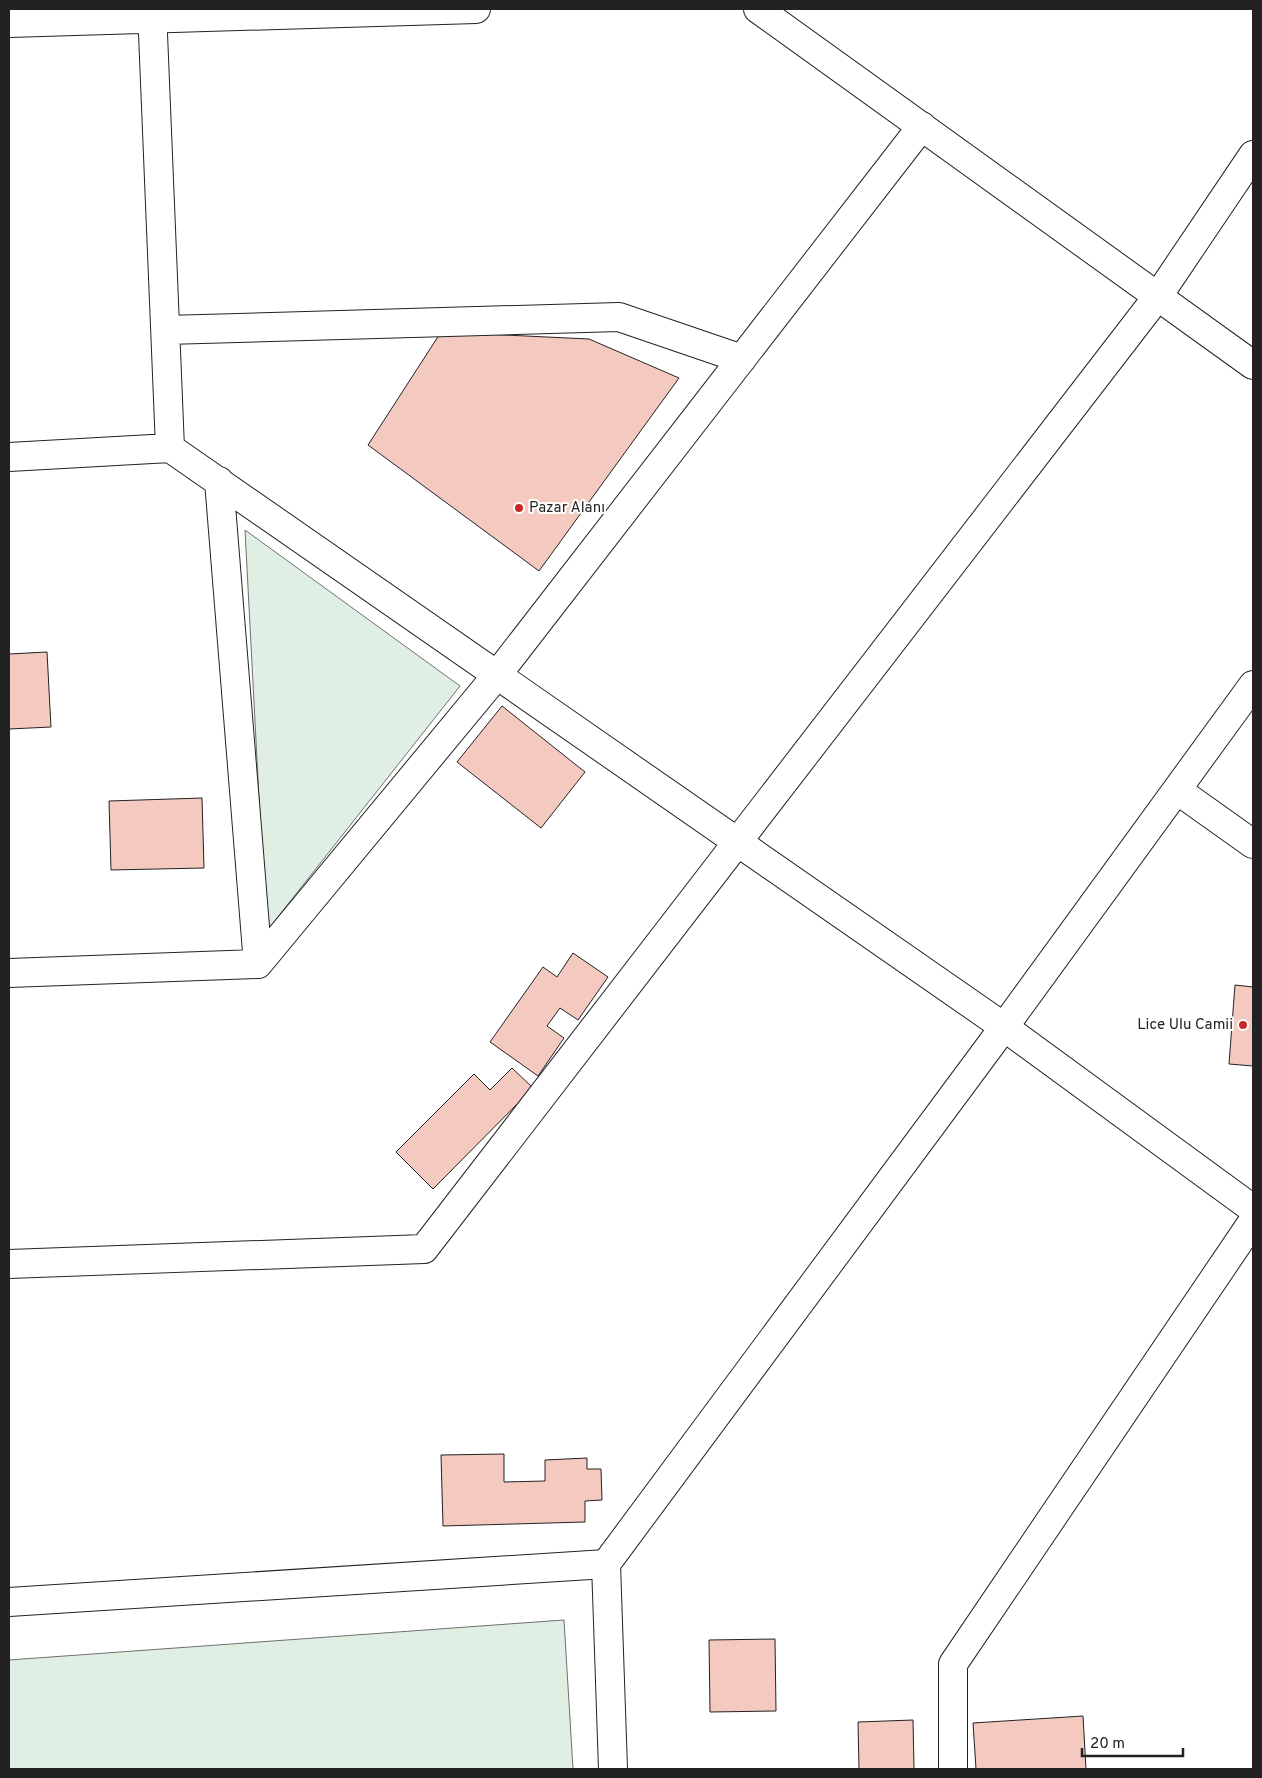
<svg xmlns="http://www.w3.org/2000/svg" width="1262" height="1778" font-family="Overpass,sans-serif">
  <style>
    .green { fill: #e0efe3; stroke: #6f6f6f }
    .building { fill: #f3c9c0; stroke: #222 }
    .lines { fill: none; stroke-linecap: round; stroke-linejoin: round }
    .minor-casing { stroke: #222; stroke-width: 30 }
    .minor { stroke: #fff; stroke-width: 28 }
    .poi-dot { fill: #c62828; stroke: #fff; stroke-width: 2 }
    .labels { text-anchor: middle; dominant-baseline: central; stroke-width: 4; stroke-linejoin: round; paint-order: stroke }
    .poi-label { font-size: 15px; fill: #222; stroke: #fff; text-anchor: start }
  </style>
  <rect width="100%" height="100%" fill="#fff"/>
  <path class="green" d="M245 530 460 686 266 932Z
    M564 1620 573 1769H9V1660Z"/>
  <path class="building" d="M441 332 589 339 679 378 539 571 368 445Z
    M47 652 51 727 9 729V654Z
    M502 706 585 772 541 828 457 762Z
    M202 798 204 868 111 870 109 801Z
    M573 953 608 977 578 1020 560 1008 547 1026 564 1038 538 1076 490 1042 543 967 557 977Z
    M1235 985 1253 987V1066L1229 1064Z
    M512 1068 533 1088 433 1189 396 1152 474 1074 490 1090Z
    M504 1454V1482L545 1481V1460L587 1458V1469H601L602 1500 585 1501V1522L443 1526 441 1455Z
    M775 1639 776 1711 710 1712 709 1640Z
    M1083 1716 1086 1769H976L973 1723Z
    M913 1720 914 1769H859L858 1722Z"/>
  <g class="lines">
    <defs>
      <path id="minor" d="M152 9 170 448
        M758 9 1253 365
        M9 23 476 9
        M166 330 619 317 742 359
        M9 457 170 448 1004 1027 1253 1209
        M219 481 258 964
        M1177 790 1253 844
        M9 973 258 964 497 675 922 126
        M9 1264 424 1249 1158 296 1253 155
        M9 1602 606 1564
        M613 1769 606 1564 1004 1027 1253 685
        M953 1769V1664L1253 1221"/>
    </defs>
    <use href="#minor" class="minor-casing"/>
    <use href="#minor" class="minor"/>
  </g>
  <g class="poi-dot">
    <circle cx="519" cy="508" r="5"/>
    <circle cx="1243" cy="1025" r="5"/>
  </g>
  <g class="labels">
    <g class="poi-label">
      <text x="529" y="508">Pazar Alanı</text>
      <text x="1233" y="1025" text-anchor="end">Lice Ulu Camii</text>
    </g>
  </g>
  <rect width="1262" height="1778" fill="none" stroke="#222222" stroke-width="20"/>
  <path d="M1082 1748v8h101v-8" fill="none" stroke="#222222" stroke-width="2.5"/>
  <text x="1090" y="1748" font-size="15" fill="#222222" stroke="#ffffff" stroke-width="4" paint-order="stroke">20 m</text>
</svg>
